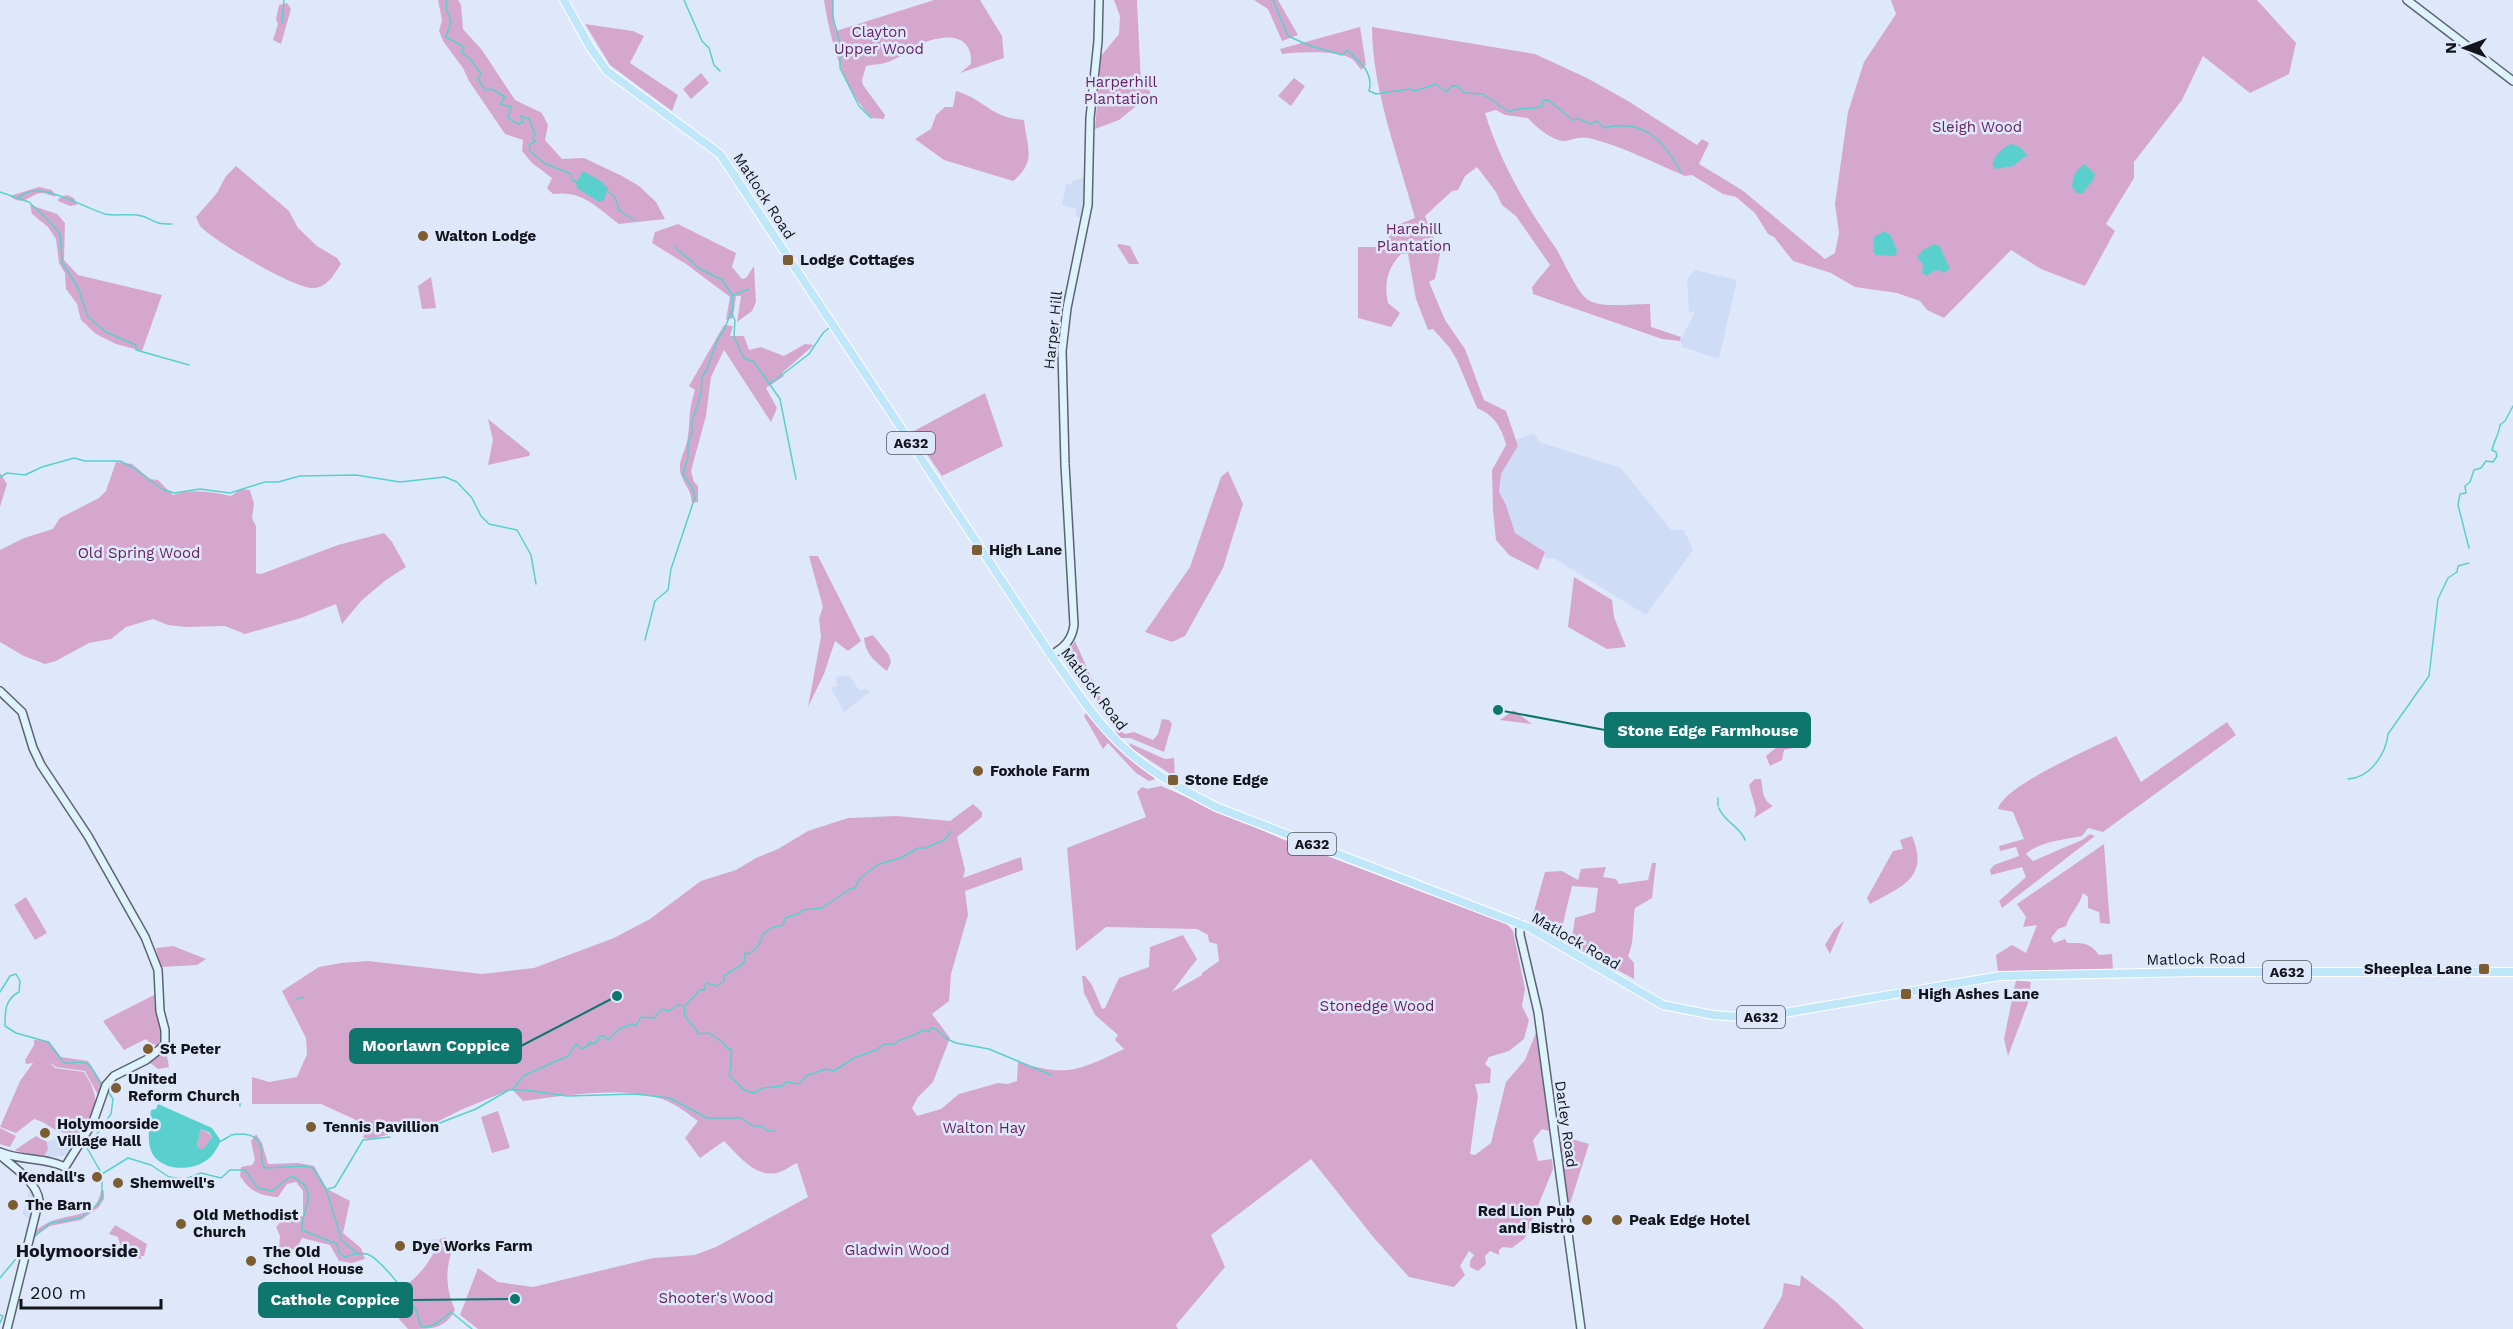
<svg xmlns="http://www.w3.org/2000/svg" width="2513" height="1329" font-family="'Work Sans',sans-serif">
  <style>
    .built { fill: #cfdcf5 }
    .green { fill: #d6a7ce }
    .water { fill: #59d0cd; fill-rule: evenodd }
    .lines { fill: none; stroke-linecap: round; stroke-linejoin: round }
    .stream { stroke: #59d0cd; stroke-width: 1.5 }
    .secondary-casing { stroke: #5c6474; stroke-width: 10 }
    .primary-casing { stroke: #fff; stroke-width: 10 }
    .secondary { stroke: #dff3fc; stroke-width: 7 }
    .primary { stroke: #bfe7f9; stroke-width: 8 }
    .poi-dot { fill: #7b5d31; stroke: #dee8fa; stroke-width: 2 }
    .labels { text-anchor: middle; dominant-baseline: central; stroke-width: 5; stroke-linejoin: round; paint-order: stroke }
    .shield { fill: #dee8fa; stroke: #4f545e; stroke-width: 1.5 }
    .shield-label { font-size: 14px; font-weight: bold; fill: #12151b }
    .park-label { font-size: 15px; fill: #6b2064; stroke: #dee8fa }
    .street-label { font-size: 15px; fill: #12151b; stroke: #dee8fa }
    .poi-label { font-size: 15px; font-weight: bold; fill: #12151b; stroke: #dee8fa; text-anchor: start }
    .quarter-label { font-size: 18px; font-weight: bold; fill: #12151b; stroke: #dee8fa }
    .leader { fill: none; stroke: #0f766e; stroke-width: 2 }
    .callout-dot { fill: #0f766e; stroke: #dee8fa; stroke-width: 2 }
    .callout { fill: #0f766e; stroke: #0f766e; stroke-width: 2 }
    .callout-label { font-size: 16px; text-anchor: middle; font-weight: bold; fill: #fff }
  </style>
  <rect width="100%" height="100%" fill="#dee8fa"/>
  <path class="built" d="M1087 176 1082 218 1076 217V209L1062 205 1066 184 1071 185 1072 181Z
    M1695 270 1737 280 1719 359 1683 347 1680 341 1695 312H1689L1687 279Z
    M1534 433 1539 442 1621 468 1671 530H1684L1693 550 1646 615 1555 559 1544 558 1545 552 1515 533 1506 505 1499 492 1501 474 1518 446 1516 440Z
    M849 675 859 690 866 689 870 692 844 712 831 688 837 686 836 677Z
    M72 1132 79 1135 71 1151 65 1156 44 1157 48 1149 47 1142Z
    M33 1189 36 1205 31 1220 22 1214 30 1190Z
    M440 1239 435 1253 414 1254V1250L412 1249V1241Z"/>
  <path class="green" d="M438 0H458L461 5 463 29 482 50 515 100 542 113 548 125 545 140 562 159 584 158 622 176 639 186 656 202 665 219 619 224C596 207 583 190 553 194L547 188 552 178 532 163 522 151 523 140 505 134 469 81 463 68 443 41 439 31 442 20Z
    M824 0H833V19L836 31 934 0H980L1002 36 1004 58 960 73 971 64C973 33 945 34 923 43 910 49 899 59 885 63 879 65 872 64 866 66L862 80 863 85 885 115 884 119 872 118C843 90 830 39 824 0Z
    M1114 0H1137L1141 85 1150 91V95L1119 120 1095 129 1101 56 1119 34 1120 16Z
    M1254 0H1278L1298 35 1282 41 1268 9Z
    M1891 0H2257L2296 43 2289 74 2250 93 2203 56 2182 100 2134 162V178L2106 224 2115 231 2085 286 2041 269 2011 250 1944 318 1927 310 1920 301 1897 293 1855 287 1831 273 1793 261 1774 237 1768 234 1755 213 1736 197 1723 194 1692 175 1685 176C1654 163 1622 146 1589 138 1575 135 1568 144 1558 140 1547 136 1535 126 1528 118L1505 115 1496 110 1485 113C1499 159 1525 205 1553 244 1563 257 1576 294 1590 301 1603 308 1634 304 1650 304L1651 327 1681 337 1680 341 1662 339 1533 294 1532 287 1550 265 1516 216 1502 205 1496 192 1477 167 1465 176 1458 190 1452 191 1425 216 1440 254 1435 279 1429 282 1445 320 1465 349 1484 400 1506 411 1518 446 1501 474 1499 492 1506 505 1515 533 1545 552 1538 570 1509 555 1496 540 1493 510 1492 470 1506 445C1502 428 1494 415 1477 408L1457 360 1449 347 1433 329 1428 330 1416 299 1408 254H1401C1387 269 1384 283 1388 303L1400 313 1391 327 1358 318V247H1381L1397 225 1415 218C1399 158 1372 90 1372 27L1535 54 1587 78 1628 101 1697 145 1702 139 1709 143 1699 164 1742 190 1825 259 1835 253 1839 233 1835 204 1848 112 1864 62 1896 14Z
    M287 3 291 9 281 44 273 40 278 24 276 19 279 5Z
    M585 24 633 31 644 36 630 63 678 95 672 111 610 65Z
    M1360 27 1366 65 1361 70C1359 67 1355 61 1352 59 1339 50 1298 52 1282 54L1280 49Z
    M701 73 709 83 691 99 683 89Z
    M1294 78 1305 86 1291 106 1278 96Z
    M956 91C984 99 991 118 1024 120 1027 148 1037 162 1013 181L944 160 915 139 931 129 936 115 945 107H953Z
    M236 166 289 211 298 228 317 246 337 258 341 264C334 274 328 287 314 288 296 290 217 242 203 229 199 226 198 221 196 217L217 193 226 176Z
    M39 187 52 190 56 197C52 196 46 193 42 193 29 194 24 208 10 196Z
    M67 195 74 198 77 205 70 206 58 201 59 198Z
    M30 205 57 214 65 223 64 260 78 275 162 295 142 351 116 344 96 334 81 320 77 304 66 289 65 273 59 263 56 239 48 227 32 214Z
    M678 224 736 253 732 267 742 279 746 278 754 266 756 302 752 311 737 322 741 296H736L733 318 726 320 730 297 686 264 652 243 655 232Z
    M1119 244 1130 246 1139 264H1129L1117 245Z
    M431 277 436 308 422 309 418 286Z
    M724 325 733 326 730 336H744L749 350 761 347 784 356 805 344 814 345 782 373 784 376 766 388 777 408 771 422 724 350 711 377 706 416 691 471 694 482 698 486V502L692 503C690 487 687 490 682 477 675 462 687 451 688 436 690 418 689 408 695 390L689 386Z
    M985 393 1003 446 942 476 912 432Z
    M488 419 524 448 530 453 529 456 488 465 493 440Z
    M116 462 132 464 150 479 158 480 173 495C191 488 213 492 231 496L241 489 250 490 254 504 252 518 256 526V573L261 574 338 545 384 533 392 542 406 567 386 580 361 601 342 624 336 604 301 618 245 634 225 626 186 627 168 625 153 619 126 627 111 639 89 643 56 661 45 664 24 656 0 642V550L24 538 53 529 60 518 99 498 106 491Z
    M1228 471 1243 504 1223 568 1185 636 1172 642 1145 632 1190 567 1221 477Z
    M0 473 7 484 0 507Z
    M809 556H818L861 641 848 651 835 641 824 674 808 707 821 637 819 618 823 607Z
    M1574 577 1612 600 1614 617 1626 647 1607 649 1568 627Z
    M873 635 889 655 891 662 887 671C875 661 866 655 864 638Z
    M1075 641 1108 715 1068 660 1067 652Z
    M1514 710 1515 711 1532 724 1500 720Z
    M1086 713 1109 738 1153 775 1155 779 1149 781 1136 773 1108 743 1103 749 1084 716Z
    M1162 719 1169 720 1172 724 1164 752 1130 738H1120L1116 733 1115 727 1125 734 1134 732 1153 740 1158 734Z
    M1784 720 1795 723 1801 730 1796 735 1808 749 1799 747 1784 750 1782 760 1770 766 1766 756C1780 744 1788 743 1778 722Z
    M2227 722 2236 735 2103 832 2088 828 2082 836C2064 840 2040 841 2026 854L2033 861 2082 840 2090 834 2095 836 2002 908 1999 901 2026 877 2022 867 1991 875 1990 870 1994 865 2019 856 2016 847 2000 851 1999 846 2024 839 2013 812 1998 809C2004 785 2091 749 2116 736L2141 782Z
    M1129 743 1165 759 1174 758 1175 777 1131 748Z
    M1755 779H1761C1763 790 1762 800 1773 806L1754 818 1756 810 1749 785Z
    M1161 786 1282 839 1507 924 1513 931 1525 989 1522 1006 1529 1020 1524 1039 1509 1051 1489 1057 1485 1064 1491 1069 1490 1083 1475 1084 1478 1096 1470 1154 1475 1155 1491 1143 1506 1082 1525 1060 1537 1030 1549 1131 1542 1129 1533 1140 1538 1161 1552 1159 1553 1169 1525 1238 1512 1248 1503 1247 1499 1250V1255L1490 1251 1485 1256 1486 1264 1478 1271 1470 1267V1261L1474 1255 1469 1251 1460 1266 1465 1275 1454 1287 1409 1277 1374 1238 1311 1159 1211 1235 1225 1267 1176 1325 1178 1329H478L460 1315 478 1268 498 1282 533 1287 653 1258 695 1255 716 1247 808 1197 797 1163C792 1165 786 1170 780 1172 757 1180 739 1156 724 1141L700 1158 685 1138 698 1121C687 1113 676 1104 662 1099 622 1086 565 1096 523 1101L512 1089 463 1109 420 1130 400 1131 372 1139 363 1138 367 1125 321 1104H252V1077L269 1082 297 1077 307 1054 306 1038 282 991 319 967 341 963 368 961 482 974 534 968 614 938 650 919 701 881 736 870 756 858 778 849 808 831 848 818 897 816 950 821 973 804 982 812V817L957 837 965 870 963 878 1021 857 1023 870 965 891 968 915 951 974 949 1001 932 1014 950 1038 933 1082 918 1097 912 1108 917 1116 941 1109 959 1094 998 1083 1008 1084 1017 1081 1018 1062C1067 1077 1078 1071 1124 1049L1115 1040 1118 1035 1095 1015 1084 993 1082 976H1085L1092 985 1102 1009 1105 1008 1119 978 1149 967 1150 947 1183 935 1197 959 1172 992 1202 975V973L1219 961 1217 944 1209 942 1208 935 1197 929 1106 927 1076 951 1067 848 1146 817 1137 792 1142 787 1147 789Z
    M1912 836C1930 878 1901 887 1870 904L1867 898 1893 851 1903 849 1900 840Z
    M2104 844 2110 924 2100 923 2099 912 2088 908V897L2083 893C2080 905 2070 913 2066 926L2058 929 2051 938 2054 943 2065 939 2067 943C2082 943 2090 942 2099 955L2112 954 2113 970 1998 972 1996 955 2012 945 2026 953 2037 925 2023 927 2026 917 2017 904Z
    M1652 863H1656L1652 898 1635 908C1632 924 1635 941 1628 956L1634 963V979L1571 945 1575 918 1595 912 1598 888 1572 886 1559 940 1531 922 1545 872 1562 871 1578 880 1581 869 1606 867 1603 877 1616 879 1619 884 1648 880Z
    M26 897 47 933 35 940 14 905Z
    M1844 921 1830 954 1825 945 1834 930Z
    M173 946 206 959 197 965 160 967 156 948Z
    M2016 980 2031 982 2028 1003 2008 1056 2004 1039Z
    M156 994C157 1012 165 1028 164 1044L158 1049 155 1044 152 1045 146 1039 124 1050 103 1021Z
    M34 1040 49 1041 61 1057 88 1061 103 1084 98 1095 85 1071 56 1067 49 1062 55 1068 84 1072C100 1096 100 1114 79 1135 72 1132 65 1134 58 1131 49 1127 43 1121 34 1119L16 1133 0 1127 20 1081 33 1063 26 1064 25 1060 34 1045Z
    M166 1050 169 1067 158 1069 149 1062Z
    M498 1111 510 1148 492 1153 481 1117Z
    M0 1128 16 1136 10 1147 0 1144Z
    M201 1129 210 1134 212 1139 204 1149H200L197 1145Z
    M256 1134 262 1143 268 1164 298 1163 314 1166 327 1189 350 1201 343 1233 361 1248 365 1259 352 1263 339 1261 330 1245 302 1238 296 1250 279 1248 280 1236 276 1227 282 1220 303 1216V1191L296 1182 287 1184 278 1197C259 1196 250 1191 240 1176L241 1167 252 1165 255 1160 251 1141Z
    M36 1136 47 1142 48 1149 44 1157 25 1154 15 1150Z
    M1572 1139 1589 1144 1568 1210 1558 1142Z
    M101 1190 104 1191V1199L99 1207 81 1220 50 1226 35 1236 36 1230C43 1225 50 1221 58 1219 76 1214 98 1215 101 1190Z
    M115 1225 147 1244 144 1256H141V1259L136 1258V1254L122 1252 118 1237 109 1234Z
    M446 1237 444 1249 452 1250C445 1272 446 1289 455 1310 445 1329 433 1329 408 1329L392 1311 376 1304C406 1289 428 1271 440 1239Z
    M1801 1275 1835 1301 1864 1329H1763L1782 1296 1784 1283 1800 1286Z"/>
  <path class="water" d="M2012 144 2020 147 2027 155 2013 166 1996 169 1993 166C1992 157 2004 146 2012 144Z
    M2084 164 2095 174 2093 180 2083 193H2077L2072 187C2073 176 2075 171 2084 164Z
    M583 171 604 183 603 184 608 188 604 200 599 202 577 188 576 183Z
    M1885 231 1891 236 1897 250 1895 256 1876 255 1873 251 1874 237Z
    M1935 244 1940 247 1950 269 1943 273 1940 270 1934 271 1927 276 1922 273 1923 265 1917 257 1923 250Z
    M158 1104 212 1128 221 1141C217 1148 214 1155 207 1160 193 1171 162 1172 152 1153 146 1141 150 1122 151 1110L156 1109ZM201 1129 210 1133 212 1138 203 1149H200L197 1145Z"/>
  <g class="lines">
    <path class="stream" d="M447 0 446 8 451 21 446 37 464 47 462 53 471 60 481 74 478 79 485 90 492 89 505 97 501 104 511 107 508 118 518 124 523 122 521 116 529 119 535 134 533 139 536 141 529 145 530 151 544 163 571 174 572 180 578 183
      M684 0 702 41 709 48 714 65 720 71
      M833 0V17L840 44V68L859 106 871 118
      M1273 0 1288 36 1308 45 1342 55 1347 50C1360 63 1374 72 1369 91L1376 94 1410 89 1415 91 1436 84 1446 92 1452 86H1458L1464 93 1483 94 1509 112C1521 106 1529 111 1542 106L1543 100H1549C1555 107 1569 115 1572 120L1580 119 1590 124 1597 121 1604 128C1644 118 1663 140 1681 172
      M282 23 284 0
      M606 190 615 197 619 210 634 220
      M0 192 29 202 52 224 60 234 62 262 78 288 88 317 106 332 136 345V350L189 365
      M19 197C41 179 81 207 105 214 114 216 127 214 137 215 153 217 151 225 172 224
      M733 295 749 289
      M732 314 735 320 734 337 744 358 754 362 780 399 796 479
      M770 384 809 354 823 333 829 328
      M0 477 7 473 25 475 42 467 74 458 85 461H120L132 467 162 489 174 493 200 489 230 493 265 482H278L300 476 356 475 400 482 445 477 457 482 472 498 481 516 489 524 517 530 531 555 536 584
      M2469 548 2458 505 2460 494 2466 493 2465 486 2470 482 2474 470 2481 468 2486 461 2493 462 2497 456 2496 452 2492 450C2494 441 2499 434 2500 425L2505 421 2513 406
      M645 640 655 601 668 590 671 569 695 497 692 488 683 474 688 457V443L692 432V422L701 394 702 377 707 369 718 339 724 330 733 308 732 295 722 280 700 269 675 247
      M2348 779C2370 778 2386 754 2388 734L2429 676 2438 599 2448 578 2457 572 2458 566 2469 563
      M1718 798V806
      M1719 808C1724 822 1741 827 1745 840
      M0 992 10 976 16 974 20 981 19 992C5 999 5 1011 5 1026L16 1033 48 1042 64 1063C71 1064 78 1061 85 1063 93 1064 97 1081 103 1087
      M297 999 303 997
      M684 1007 685 1016 699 1034 709 1033 722 1042 727 1048 731 1049V1067L729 1075 744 1090 754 1093 763 1088 782 1086 786 1082 799 1084 806 1076 826 1069 834 1071 854 1058 876 1050 884 1044H894C902 1037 916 1037 922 1030L929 1032 930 1028 936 1029 947 1039 956 1043 989 1049 1051 1075
      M107 1090 113 1099 111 1114 87 1148 102 1174 128 1158 151 1165 169 1177 185 1179 201 1173 221 1178 230 1170H245L258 1188 272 1191 291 1176C324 1191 300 1209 302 1230L337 1244 339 1253 344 1257C351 1255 359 1252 367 1254 381 1259 409 1296 416 1310 419 1316 418 1322 422 1327 432 1328 444 1319 451 1312L472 1329
      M512 1090 525 1075 568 1056 576 1044 582 1049 589 1045V1042L593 1044 598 1041 599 1036H604L608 1040 619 1029 632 1024 636 1026 641 1017 654 1018 662 1009 669 1011 678 1005 685 1006 700 990H704L706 983 717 986 724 981V976L744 963 745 953 749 954 759 945 763 934 771 928 783 925 785 918 800 913 803 910 822 908 850 889 855 888 860 878 879 864 901 858 918 848H925L944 840 952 831
      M240 1106V1101
      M393 1133 419 1131 476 1109 509 1090H525L567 1096 635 1094 670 1098 707 1118H741L753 1126H762L767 1131H774
      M231 1135C242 1133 259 1133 261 1148 263 1157 259 1160 265 1168L304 1166 313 1168 326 1189 342 1241 357 1253
      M221 1141 230 1136
      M328 1189 335 1187 363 1140 390 1137
      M33 1238 50 1223 80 1218 98 1204 102 1198V1174
      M0 1278 24 1249
      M0 1315 3 1316 0 1323"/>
    <defs>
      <path id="secondary" d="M2407 0 2513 81
        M1051 655C1064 648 1072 640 1074 625L1065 464 1062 351 1067 308 1088 205 1090 118 1098 41 1099 0
        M0 691 22 712 33 748 41 765 88 836 145 937 158 970 160 1011 165 1030V1045L146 1060 114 1076 106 1085 93 1122 65 1167C45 1157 21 1161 0 1152
        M1520 924V935L1538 1012 1581 1329
        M0 1155C14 1168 36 1181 39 1200L7 1329"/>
      <path id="primary" d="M564 0 590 47 607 71 720 154 1051 655C1072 684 1091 715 1116 740 1145 770 1180 788 1216 807L1530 928 1663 1005 1713 1015 1755 1018 2000 976 2198 972H2513"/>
    </defs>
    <use href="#secondary" class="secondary-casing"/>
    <use href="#primary" class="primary-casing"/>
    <use href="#secondary" class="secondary"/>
    <use href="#primary" class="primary"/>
  </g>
  <g class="poi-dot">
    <circle cx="423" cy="236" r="6"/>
    <rect x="782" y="254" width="12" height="12" rx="3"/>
    <rect x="971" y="544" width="12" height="12" rx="3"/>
    <circle cx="978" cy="771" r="6"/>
    <rect x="1167" y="774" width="12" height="12" rx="3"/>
    <rect x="2478" y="963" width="12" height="12" rx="3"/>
    <rect x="1900" y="988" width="12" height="12" rx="3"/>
    <circle cx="148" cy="1049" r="6"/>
    <circle cx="116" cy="1088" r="6"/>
    <circle cx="311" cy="1127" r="6"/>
    <circle cx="45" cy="1133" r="6"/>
    <circle cx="97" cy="1177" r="6"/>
    <circle cx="118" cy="1183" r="6"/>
    <circle cx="13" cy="1205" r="6"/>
    <circle cx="1587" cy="1220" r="6"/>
    <circle cx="1617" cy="1220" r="6"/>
    <circle cx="181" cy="1224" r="6"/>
    <circle cx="400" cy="1246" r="6"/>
    <circle cx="251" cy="1261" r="6"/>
  </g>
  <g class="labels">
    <g class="shield">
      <rect x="887" y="432" width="48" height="22" rx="4.5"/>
      <rect x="1288" y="833" width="48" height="22" rx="4.5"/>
      <rect x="2263" y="961" width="48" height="22" rx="4.5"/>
      <rect x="1737" y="1006" width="48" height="22" rx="4.5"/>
    </g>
    <g class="shield-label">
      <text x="911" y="443">A632</text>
      <text x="1312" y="844">A632</text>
      <text x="2287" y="972">A632</text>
      <text x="1761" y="1017">A632</text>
    </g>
    <g class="park-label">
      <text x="879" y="32">Clayton<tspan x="879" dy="17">Upper Wood</tspan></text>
      <text x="1121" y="82">Harperhill<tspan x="1121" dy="17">Plantation</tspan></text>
      <text x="1977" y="127">Sleigh Wood</text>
      <text x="1414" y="229">Harehill<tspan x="1414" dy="17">Plantation</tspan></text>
      <text x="139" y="553">Old Spring Wood</text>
      <text x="1377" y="1006">Stonedge Wood</text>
      <text x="984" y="1128">Walton Hay</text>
      <text x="897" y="1250">Gladwin Wood</text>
      <text x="716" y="1298">Shooter's Wood</text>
    </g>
    <g class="street-label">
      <text transform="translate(764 196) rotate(57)">Matlock Road</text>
      <text transform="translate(1053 330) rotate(-84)">Harper Hill</text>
      <text transform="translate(1094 689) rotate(53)">Matlock Road</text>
      <text transform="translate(1576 941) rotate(30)">Matlock Road</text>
      <text transform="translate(2196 959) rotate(-1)">Matlock Road</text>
      <text transform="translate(1566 1124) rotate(82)">Darley Road</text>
    </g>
    <g class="poi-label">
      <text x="435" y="236">Walton Lodge</text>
      <text x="800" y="260">Lodge Cottages</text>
      <text x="989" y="550">High Lane</text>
      <text x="990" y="771">Foxhole Farm</text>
      <text x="1185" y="780">Stone Edge</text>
      <text x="2472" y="969" text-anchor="end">Sheeplea Lane</text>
      <text x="1918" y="994">High Ashes Lane</text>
      <text x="160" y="1049">St Peter</text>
      <text x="128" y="1079">United<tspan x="128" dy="17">Reform Church</tspan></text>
      <text x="57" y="1124">Holymoorside<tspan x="57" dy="17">Village Hall</tspan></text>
      <text x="323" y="1127">Tennis Pavillion</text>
      <text x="85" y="1177" text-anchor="end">Kendall's</text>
      <text x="130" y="1183">Shemwell's</text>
      <text x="25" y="1205">The Barn</text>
      <text x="1575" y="1211" text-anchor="end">Red Lion Pub<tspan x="1575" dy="17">and Bistro</tspan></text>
      <text x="193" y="1215">Old Methodist<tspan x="193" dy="17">Church</tspan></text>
      <text x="1629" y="1220">Peak Edge Hotel</text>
      <text x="412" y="1246">Dye Works Farm</text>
      <text x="263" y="1252">The Old<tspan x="263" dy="17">School House</tspan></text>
    </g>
    <g class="quarter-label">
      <text x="77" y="1250">Holymoorside</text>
    </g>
  </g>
  <path class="leader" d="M1498 710L1605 730M617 996L521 1046M515 1299L412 1300"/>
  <g class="callout-dot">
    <circle cx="1498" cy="710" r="6"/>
    <circle cx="617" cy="996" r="6"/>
    <circle cx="515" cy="1299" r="6"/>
  </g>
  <g class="callout">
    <rect x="1605" y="713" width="205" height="34" rx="6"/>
    <rect x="350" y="1029" width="171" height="34" rx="6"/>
    <rect x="259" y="1283" width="153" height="34" rx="6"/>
  </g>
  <g class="callout-label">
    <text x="1708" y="736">Stone Edge Farmhouse</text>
    <text x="436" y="1051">Moorlawn Coppice</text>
    <text x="335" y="1305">Cathole Coppice</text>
  </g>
  <g transform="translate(2465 48) rotate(270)" stroke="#dee8fa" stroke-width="4.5" paint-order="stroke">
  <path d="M0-4.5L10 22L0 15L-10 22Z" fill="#12151b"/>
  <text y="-9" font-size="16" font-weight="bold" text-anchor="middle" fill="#12151b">N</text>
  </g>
  <path d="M21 1299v9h140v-9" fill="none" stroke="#12151b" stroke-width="3"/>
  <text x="30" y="1299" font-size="18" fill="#12151b" stroke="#dee8fa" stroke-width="4.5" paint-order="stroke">200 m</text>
</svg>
